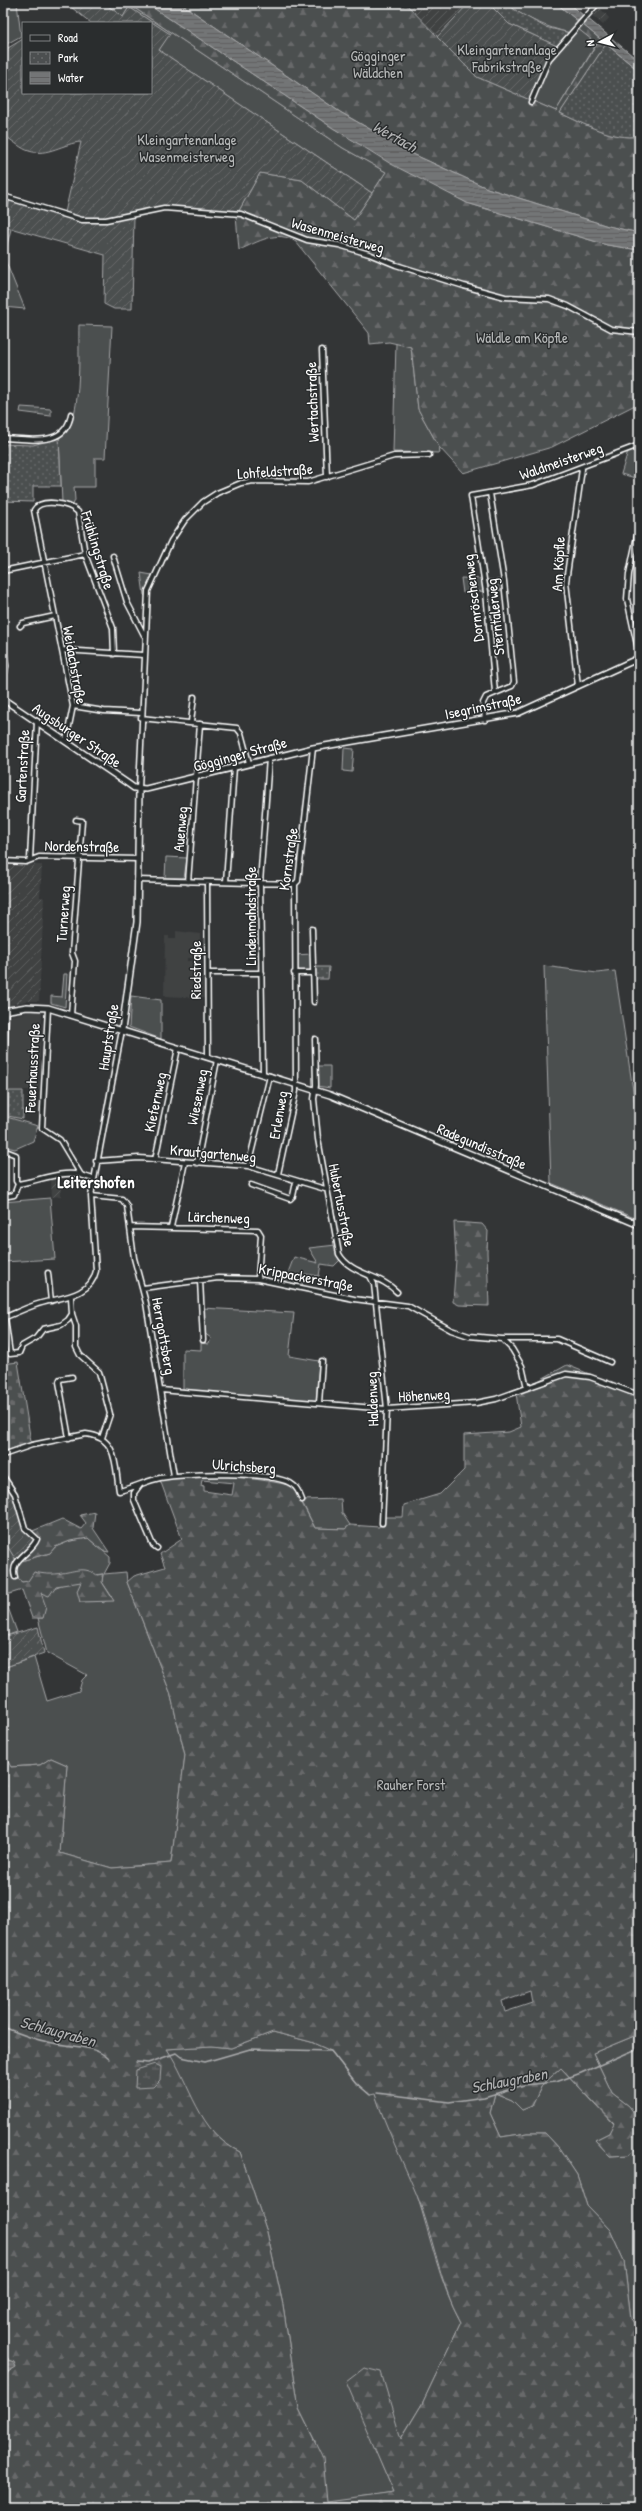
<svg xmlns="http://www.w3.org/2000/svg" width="642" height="2511" font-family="'Patrick Hand',sans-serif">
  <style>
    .built { fill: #404243 }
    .industrial { fill: url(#industrial-furrows) }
    .grass { fill: #4c4f50; stroke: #a6a7a8 }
    .forest { fill: url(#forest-firs); stroke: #a6a7a8; fill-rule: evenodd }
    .wetland { fill: url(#wetland-marsh); stroke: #a6a7a8 }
    .cemetery { fill: url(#cemetery-stones); stroke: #a6a7a8 }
    .park { fill: url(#park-dots); stroke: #a6a7a8 }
    .garden { fill: url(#garden-furrows); stroke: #a6a7a8 }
    .water { fill: url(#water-rules); stroke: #abacad }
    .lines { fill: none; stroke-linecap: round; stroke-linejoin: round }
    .stream { stroke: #abacad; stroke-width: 1.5 }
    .minor-casing { stroke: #fff; stroke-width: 7 }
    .tertiary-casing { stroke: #fff; stroke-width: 8 }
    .minor { stroke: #2a2d2e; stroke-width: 4 }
    .tertiary { stroke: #2a2d2e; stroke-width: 5 }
    .labels { text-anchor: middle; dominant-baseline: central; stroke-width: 3; stroke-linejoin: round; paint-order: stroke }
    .park-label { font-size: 15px; fill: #b7b9b9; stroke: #2a2d2e }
    .street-label { font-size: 15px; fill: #fff; stroke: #2a2d2e }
    .water-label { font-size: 16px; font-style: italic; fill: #b2b3b4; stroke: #2a2d2e }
    .quarter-label { font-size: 17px; font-weight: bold; fill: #fff; stroke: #2a2d2e }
  </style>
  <defs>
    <pattern id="industrial-furrows" width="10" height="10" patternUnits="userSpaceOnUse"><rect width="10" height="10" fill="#404243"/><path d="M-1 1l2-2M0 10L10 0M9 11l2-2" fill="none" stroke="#5d5e5f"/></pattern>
    <pattern id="forest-firs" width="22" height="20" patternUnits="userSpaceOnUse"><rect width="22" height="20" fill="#4c4f50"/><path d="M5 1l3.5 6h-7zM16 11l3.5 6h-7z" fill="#67696a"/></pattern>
    <pattern id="wetland-marsh" width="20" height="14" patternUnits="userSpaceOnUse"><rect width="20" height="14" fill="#4c4f50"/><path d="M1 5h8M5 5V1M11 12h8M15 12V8" fill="none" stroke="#67696a"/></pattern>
    <pattern id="cemetery-stones" width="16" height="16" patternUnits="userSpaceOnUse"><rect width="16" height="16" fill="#4c4f50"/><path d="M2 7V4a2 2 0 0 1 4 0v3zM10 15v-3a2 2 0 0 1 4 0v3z" fill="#67696a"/></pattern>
    <pattern id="park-dots" width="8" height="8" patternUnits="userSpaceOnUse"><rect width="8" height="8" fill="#4c4f50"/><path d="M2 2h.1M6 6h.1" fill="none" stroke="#67696a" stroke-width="1.8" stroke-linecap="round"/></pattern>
    <pattern id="garden-furrows" width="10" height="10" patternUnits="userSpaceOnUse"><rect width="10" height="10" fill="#4c4f50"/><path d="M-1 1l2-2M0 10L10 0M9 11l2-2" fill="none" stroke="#67696a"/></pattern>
    <pattern id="water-rules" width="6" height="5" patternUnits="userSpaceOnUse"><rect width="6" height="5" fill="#737576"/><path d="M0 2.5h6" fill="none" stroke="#606061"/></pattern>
  </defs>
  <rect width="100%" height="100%" fill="#333536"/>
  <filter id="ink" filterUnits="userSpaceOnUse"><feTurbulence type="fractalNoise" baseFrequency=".025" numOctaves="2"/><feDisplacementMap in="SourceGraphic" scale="8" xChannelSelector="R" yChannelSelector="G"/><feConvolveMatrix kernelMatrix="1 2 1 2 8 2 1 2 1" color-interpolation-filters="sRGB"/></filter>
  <g filter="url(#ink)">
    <path class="built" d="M639 403V427L630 406Z
      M176 931 200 934V958H187V961L200 960V976H205V998L164 996 165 936H169V939H176Z
      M28 1012H42L39 1090H5L7 1016Z"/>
    <path class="industrial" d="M405 3H469L437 37Z
      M600 8 609 18 603 25 593 16Z
      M3 864 42 865 40 897 44 898 39 1001H26L3 1007Z
      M51 1180 60 1181 61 1196 52 1197Z"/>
    <path class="grass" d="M3 3H17L21 36 3 46Z
      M104 3H127L343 148 386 172 372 193 159 50 169 34 129 7 123 17Z
      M506 3H556L579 22 570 33C546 27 525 19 506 3Z
      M577 28 597 43 556 111 533 101 549 59Z
      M3 226 11 229 4 257 25 309 3 307Z
      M79 325 112 326 105 458H95V487H74L75 500 73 505 62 502 59 438C84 428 78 350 79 325Z
      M396 343 411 347 418 409 439 447 440 453 393 452Z
      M639 446V479L621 474 628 451Z
      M141 573 152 575 145 596 144 595Z
      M461 578 483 579 485 591 463 593Z
      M344 748 354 749 352 772 343 771Z
      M166 857 187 858 184 878H165Z
      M312 954V971H295L294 955Z
      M544 966 597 973 615 971 634 1097 639 1168V1220L551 1183Z
      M64 974H67L65 1007 51 1003V996L62 997Z
      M131 996 161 1000V1039L129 1027Z
      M317 1066H330V1088L317 1086Z
      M3 1116 38 1126 33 1141 15 1149 3 1146Z
      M50 1198 55 1259 3 1262V1202Z
      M336 1245 341 1259 334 1266 321 1264 319 1276 305 1274 302 1287 284 1283 294 1257 318 1263 309 1248Z
      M202 1308 294 1313 289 1356 319 1361 316 1401 183 1390V1349L201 1350V1343L209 1344 211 1338 204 1333Z
      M341 1499 342 1513 350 1525 345 1529 315 1528 301 1500Z
      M88 1538 110 1557V1563L104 1574 126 1572 127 1582 170 1692 185 1755 171 1863 112 1868 60 1853 67 1765 51 1758 40 1765 10 1767 3 1752V1668L34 1657 47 1701 79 1691 82 1680 87 1675 47 1653 38 1618H43L41 1593 69 1582 81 1581 80 1602 100 1600 103 1603 112 1597 102 1582 103 1574 22 1582 15 1577 17 1562 50 1553 55 1547 70 1541Z
      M3 1594 17 1632 3 1637Z
      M273 2032 311 2042 331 2051 356 2083 375 2093C386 2129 405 2161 417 2195 431 2238 439 2283 461 2322L422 2404 400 2440 347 2382 394 2493 327 2503 315 2441 299 2409 283 2305 267 2232 240 2152C201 2134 185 2085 167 2049L211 2046 231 2048Z
      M639 2034V2120L629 2106 612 2093 593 2053Z
      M561 2068 614 2124 609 2133 595 2140 610 2156 628 2155 639 2146V2329L631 2319 624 2261 610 2230 587 2206 577 2175 559 2148 545 2133H527L501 2137 490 2113 495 2093 512 2100 522 2110 532 2106 542 2085Z"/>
    <path class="forest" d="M127 3H146L333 128 467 203 607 245 639 250V403L552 447 463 473 439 447 418 409 411 347 389 342 370 344 369 333 296 242C277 229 258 242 239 250L236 216 260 173 302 180 354 220 386 172 343 148Z
      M180 3H405L477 77 556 111 597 44 577 28 582 24 606 44 560 113C582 123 615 141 639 136V233L608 226 487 188 415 155 340 112Z
      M21 407 51 409V416L20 412Z
      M454 1222 482 1224 488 1231 487 1252 489 1306 459 1305 453 1302 456 1259Z
      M567 1365 639 1394V2034L593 2053 612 2093 629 2106 639 2120V2146L628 2155 610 2156 595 2140 609 2133 614 2123 561 2068 542 2085 532 2106 522 2110 512 2100 495 2093 490 2113 501 2137 527 2133H545L559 2148 577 2175 587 2206 610 2230 624 2261 631 2319 639 2329V2508H3V2375L8 2373V2358H3V1752L11 1767 40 1765 51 1758 67 1765 60 1853 112 1868 171 1863 185 1755 170 1692 127 1582 134 1576 165 1567 160 1554 182 1539 160 1480C203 1473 247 1476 289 1485L294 1488 315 1528 345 1529 350 1525 379 1527 385 1517H403L404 1505 440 1494 464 1470V1435L509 1432 521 1427 516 1393ZM202 1480 234 1483 232 1495 204 1491V1486L201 1485ZM530 1991 532 2003 505 2012 502 2001ZM273 2032 311 2042 331 2051 356 2083 370 2095 375 2094C386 2128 402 2160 416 2193 434 2236 438 2281 461 2322L422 2404 401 2439 381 2372 364 2368 346 2382 394 2493 327 2502 323 2458 299 2409 283 2305 267 2232 240 2152C198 2133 191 2084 167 2049L211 2046 231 2048Z
      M95 1512 93 1528 109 1552 103 1551 88 1538 70 1541 55 1547 50 1553 17 1562 15 1577 22 1582 28 1581 34 1572C43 1574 52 1575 62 1573 76 1571 84 1566 97 1575L103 1574 102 1582 114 1601 80 1602 77 1591 81 1582 56 1586 49 1596 41 1593 46 1607 43 1618H32L22 1590 3 1596V1539L17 1561 30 1532 62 1519 81 1529 86 1523 80 1515Z"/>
    <path class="wetland" d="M155 2064 161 2067 160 2080 153 2087 135 2088 136 2070Z"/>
    <path class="cemetery" d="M18 1362 31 1442 3 1452V1364Z"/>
    <path class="park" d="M488 3H506L518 12 545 27 570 33 557 46 509 24Z
      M606 44 639 71V136C615 141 582 123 560 113Z
      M59 438 61 486H33V502L3 501V444L33 445Z
      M487 580H502L503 590 489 591Z
      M314 967H329L328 979H315Z
      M9 1091H23V1119L8 1116Z"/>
    <path class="garden" d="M66 3H104L123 17 129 7 170 34 159 50 372 193 354 220 302 180 260 173 236 216 164 210 134 216 132 309H114L104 304 105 255 3 226 10 200 64 217 81 142C64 143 47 157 29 151 22 149 14 142 8 138L3 103V51L23 39V93H151V23H91Z
      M469 3H488L509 24 557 46 548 58 530 100 477 77 437 37Z
      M3 1476 15 1494 25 1528 37 1539 17 1562 3 1539Z
      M38 1627 44 1653 3 1668V1637Z"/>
    <path class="water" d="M146 3H180L340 112 415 155 487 188 608 226 639 233V250L607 245 467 203 391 164 333 128Z
      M556 3H569L584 16 579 22Z
      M587 18 639 61V71L582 24Z
      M3 2358 14 2362 16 2367 3 2375Z"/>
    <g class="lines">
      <path class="stream" d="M6 2028C20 2034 33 2039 48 2042 67 2047 94 2044 109 2059
        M136 2062 148 2063 176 2053 181 2057 205 2062 250 2049 331 2051 356 2083 370 2095
        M377 2093 449 2102 484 2097 524 2085 556 2082 581 2073 639 2048"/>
      <defs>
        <path id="minor" d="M531 102 549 59 598 3
          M3 196 82 220H106L164 208 241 214 307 240 339 245 369 254 396 265 464 286 505 297 549 299 568 306 611 329 639 332
          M322 350 327 477
          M3 438C29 439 66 448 71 414
          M639 527 629 574 627 599 639 654
          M113 556 127 602 144 635
          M3 571 85 554
          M20 626 23 623 55 616
          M3 643 6 666 3 683
          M62 650 144 655
          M578 686 566 582 582 469
          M495 692 486 592 471 496 533 485 639 445
          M73 706 104 711 141 713
          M141 718 237 728 241 733 249 763
          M485 720 483 703 486 697 512 686 514 682 504 581 490 493
          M191 722 194 697
          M66 741 73 706 34 510C41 498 69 503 78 512L85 554 113 628 114 654
          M139 789 148 591 171 541 185 520 203 502 217 493 241 483 253 481 308 482 394 456 429 455
          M30 859 37 721
          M3 861 26 862 39 857 138 859
          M137 880 295 884
          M188 882 200 724
          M207 882 208 1057
          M226 882 234 767
          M312 929 314 1002
          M208 973H262
          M294 973H313
          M48 1008 42 1128 60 1140 81 1175 93 1179
          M71 1015 75 961 72 953 82 821 76 820
          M315 1039 316 1085 314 1099 318 1139 339 1254C351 1275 380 1274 397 1292
          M263 1074 260 883 269 758
          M3 1107 6 1010
          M3 1150 16 1155V1181L18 1184
          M155 1160 178 1048
          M96 1161 139 1158 248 1166 325 1189
          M197 1163 217 1060
          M248 1166 270 1076
          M278 1174 296 1091 295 884 298 881 313 748
          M251 1185 290 1199 293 1196 296 1182
          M91 1196 122 1199 127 1206 134 1258 146 1303 174 1476
          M3 1197 14 1195 18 1184C39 1181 60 1170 81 1175
          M130 1227 258 1230 261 1235 258 1279
          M171 1227 185 1162
          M48 1273 51 1301
          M370 1276 374 1284 387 1409 382 1523
          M200 1280 203 1340
          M143 1288 218 1278 258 1279 354 1299 408 1306 451 1330 469 1336 502 1339 512 1349 522 1366 527 1388
          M72 1314 76 1326V1347L80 1355 99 1372 110 1414 102 1438
          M3 1318C13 1314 24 1309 35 1305 56 1297 90 1299 96 1271L91 1196 122 1030
          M5 1318 10 1354 19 1353 22 1346 36 1338 43 1329 61 1325 68 1320 72 1314 71 1297
          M502 1339H557L610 1362
          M161 1390 387 1409 476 1403 496 1399 566 1374 590 1377 639 1395
          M319 1403 322 1361
          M69 1438 59 1382 60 1379 72 1377
          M3 1455 32 1445 86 1434C118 1437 115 1466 119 1491 133 1488 146 1481 160 1478 185 1474 273 1470 293 1485 298 1488 300 1495 302 1500
          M3 1476 15 1494 25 1528 37 1539C32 1553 9 1559 15 1577
          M140 1485 134 1493V1500L153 1545 157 1548"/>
        <path id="tertiary" d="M3 699 127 783 134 788 146 789 313 748 518 713 639 658
          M3 1011 27 1007 48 1008 330 1095 639 1225
          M122 1030 137 922 139 789"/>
      </defs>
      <use href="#minor" class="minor-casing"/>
      <use href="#tertiary" class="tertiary-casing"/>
      <use href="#minor" class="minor"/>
      <use href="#tertiary" class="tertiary"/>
    </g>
  </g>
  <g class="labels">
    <g class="park-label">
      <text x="507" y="49">Kleingartenanlage<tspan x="507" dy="17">Fabrikstraße</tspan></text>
      <text x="378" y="55">Gögginger<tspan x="378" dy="17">Wäldchen</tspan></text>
      <text x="187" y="139">Kleingartenanlage<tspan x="187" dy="17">Wasenmeisterweg</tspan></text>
      <text x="522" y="337">Wäldle am Köpfle</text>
      <text x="411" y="1784">Rauher Forst</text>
    </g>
    <g class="street-label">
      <text transform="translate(338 235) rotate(16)">Wasenmeisterweg</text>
      <text transform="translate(312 402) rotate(-92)">Wertachstraße</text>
      <text transform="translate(561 461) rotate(-19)">Waldmeisterweg</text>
      <text transform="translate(275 471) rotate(-4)">Lohfeldstraße</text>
      <text transform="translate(98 550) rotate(73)">Frühlingstraße</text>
      <text transform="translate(558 564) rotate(-87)">Am Köpfle</text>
      <text transform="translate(473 598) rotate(-97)">Dornröschenweg</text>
      <text transform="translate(495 617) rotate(-96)">Sterntalerweg</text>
      <text transform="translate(75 665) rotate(80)">Weidachstraße</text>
      <text transform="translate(483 706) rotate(-12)">Isegrimstraße</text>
      <text transform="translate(77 735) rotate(34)">Augsburger Straße</text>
      <text transform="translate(240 754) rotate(-15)">Gögginger Straße</text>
      <text transform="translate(22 766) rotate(-87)">Gartenstraße</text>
      <text transform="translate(180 829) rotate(-85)">Auenweg</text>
      <text transform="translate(82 846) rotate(1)">Nordenstraße</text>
      <text transform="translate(288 859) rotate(-82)">Kornstraße</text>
      <text transform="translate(63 914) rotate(-86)">Turnerweg</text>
      <text transform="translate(250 916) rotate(-90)">Lindenmahdstraße</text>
      <text transform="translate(195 970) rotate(-90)">Riedstraße</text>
      <text transform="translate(108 1037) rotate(-81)">Hauptstraße</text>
      <text transform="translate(32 1068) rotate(-87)">Feuerhausstraße</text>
      <text transform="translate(197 1097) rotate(-79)">Wiesenweg</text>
      <text transform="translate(155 1102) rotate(-78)">Kiefernweg</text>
      <text transform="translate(278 1115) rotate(-80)">Erlenweg</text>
      <text transform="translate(482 1146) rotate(23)">Radegundisstraße</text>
      <text transform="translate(213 1153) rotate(5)">Krautgartenweg</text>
      <text transform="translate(342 1205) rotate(79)">Hubertusstraße</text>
      <text transform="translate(219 1217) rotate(2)">Lärchenweg</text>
      <text transform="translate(306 1277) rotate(11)">Krippackerstraße</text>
      <text transform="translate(164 1336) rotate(80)">Herrgottsberg</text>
      <text transform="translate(424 1395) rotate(-3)">Höhenweg</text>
      <text transform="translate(372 1399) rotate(-92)">Haldenweg</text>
      <text transform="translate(244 1466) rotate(4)">Ulrichsberg</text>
    </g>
    <g class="water-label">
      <text transform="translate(395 136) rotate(29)">Wertach</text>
      <text transform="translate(58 2031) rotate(15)">Schlaugraben</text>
      <text transform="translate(509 2080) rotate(-11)">Schlaugraben</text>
    </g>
    <g class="quarter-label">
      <text x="96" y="1181">Leitershofen</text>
    </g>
  </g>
  <rect width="642" height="2511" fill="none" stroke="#2a2d2e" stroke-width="16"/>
  <rect x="8" y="8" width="626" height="2495" fill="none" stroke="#fff" stroke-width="1.5" filter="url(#ink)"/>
  <rect x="22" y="22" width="130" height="72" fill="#2a2d2e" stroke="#7f8182"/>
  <rect x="30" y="35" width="20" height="6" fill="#2a2d2e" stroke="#7f8182"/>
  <text x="58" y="42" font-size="12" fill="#ffffff">Road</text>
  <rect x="30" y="52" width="20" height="12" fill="url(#park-dots)" stroke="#7f8182"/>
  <text x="58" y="62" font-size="12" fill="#ffffff">Park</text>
  <rect x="30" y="72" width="20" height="12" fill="url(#water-rules)" stroke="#7f8182"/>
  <text x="58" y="82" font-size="12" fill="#ffffff">Water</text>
  <g transform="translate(600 42) rotate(263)" stroke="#2a2d2e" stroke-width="3" paint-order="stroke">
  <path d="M0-3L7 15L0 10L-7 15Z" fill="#ffffff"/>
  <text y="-6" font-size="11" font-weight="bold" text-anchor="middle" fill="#ffffff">N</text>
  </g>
</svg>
